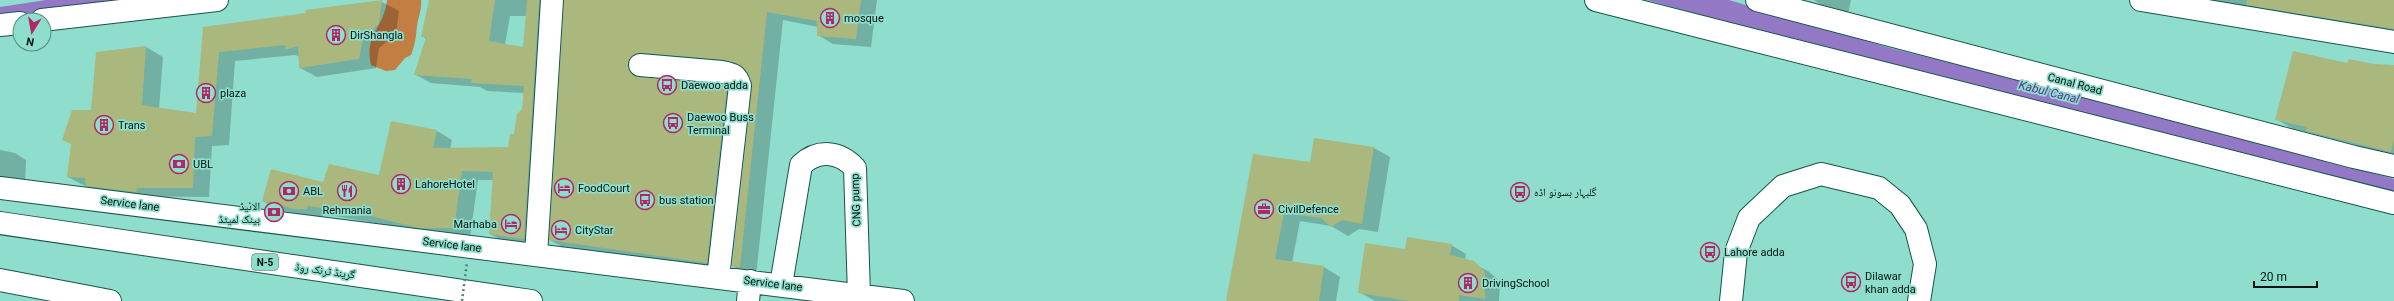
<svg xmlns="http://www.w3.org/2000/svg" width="2394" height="301" font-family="Roboto,'Noto Naskh Arabic',sans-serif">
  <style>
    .forest { fill: #c37e43 }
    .water { fill: #9379c5 }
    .shadow { fill: #0003; fill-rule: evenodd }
    .building { fill: #aab87d }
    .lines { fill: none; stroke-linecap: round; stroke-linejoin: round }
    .minor-casing { stroke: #17554a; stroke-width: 24 }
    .highway-casing { stroke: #17554a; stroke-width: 24 }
    .minor { stroke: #fff; stroke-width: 22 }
    .highway { stroke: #fff; stroke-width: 22 }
    .path-bridge { stroke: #4f8377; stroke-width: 2.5; stroke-dasharray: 2 3; stroke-linecap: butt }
    .labels { text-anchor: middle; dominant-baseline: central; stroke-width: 3.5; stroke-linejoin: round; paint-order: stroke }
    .shield { fill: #8fddcc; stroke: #2b5148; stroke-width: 1 }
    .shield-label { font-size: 10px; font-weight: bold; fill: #001510 }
    .poi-label { font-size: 11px; fill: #001510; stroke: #8fddcc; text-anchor: start }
    .street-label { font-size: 11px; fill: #001510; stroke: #8fddcc }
    .water-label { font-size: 12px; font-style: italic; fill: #58338e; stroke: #8fddcc }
  </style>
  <rect width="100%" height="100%" fill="#8fddcc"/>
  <path class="forest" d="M387 0H421C422 10 418 17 417 26 416 37 415 45 411 55L405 58 395 70 386 71 371 65C364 33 384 29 387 0Z"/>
  <path class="water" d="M46 0H217L44 20H20L0 29V7Z
    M1647 0H1729L1890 48 2157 113 2394 179V194C2146 125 1895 69 1647 0Z"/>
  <path class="shadow" d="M430 0H560L540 248 506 242 490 234 494 180H478L470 237 435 236 387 225 323 214V217H311L279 210 263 201 324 184 380 176 437 131 452 140 450 149 509 148 523 110 524 93 487 91 480 87 431 83 416 75 426 39 422 36ZM510 16H527L524 48 505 45Z
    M565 0H877L871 47 833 44 818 35V27L783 20 756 276 749 275 733 266 753 87 751 77 746 69 741 68 643 74 644 79 727 88 742 97 723 271 566 249 550 240Z
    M1814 0H1851L1848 14 1824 7Z
    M2194 0H2394V37Z
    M382 2 399 11 396 34 379 48 376 68 317 77 300 68V57L295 55 235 61 229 145 212 146 209 197 104 196 68 177 92 111 146 47 163 57 159 109 197 114 204 28 307 14 306 11Z
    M2347 64 2394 66V158L2324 141 2311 133 2293 129 2276 119Z
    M1315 139 1374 148 1390 157 1378 232 1359 229 1348 236 1331 226 1300 221 1292 263 1324 267 1340 277 1336 301H1227L1311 163Z
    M0 150 15 153 26 160 25 183H0Z
    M1451 245 1466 254 1465 260 1488 271 1500 281 1499 301H1375L1359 292 1406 250Z"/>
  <path class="building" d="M382 0 379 24 363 38 359 59 299 68 298 46 285 50 286 45 219 52 212 136 195 137 193 188H137L136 192 86 186 85 178 67 177 71 144 62 140 72 110H91L96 52 146 46 142 105 196 113 203 27 306 13 305 10Z
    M429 0H495L489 41 523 47 527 0H539L524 239 489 234 493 172 462 171 454 228H418L371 216 308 206 307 209H295L262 201 271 169 323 182 329 164 379 175 391 121 437 130 433 148 508 147 510 134H514L517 114 522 109 524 86 471 83 472 79 414 75 426 37H421Z
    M564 0H861L856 39 817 36V21L767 12 740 267 732 266 752 87 750 77 744 68 736 63 724 60 641 53 630 58 628 64 629 71 639 77 720 84 727 87 707 263 549 240Z
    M2247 0H2394V29L2246 5Z
    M2293 51 2347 63 2349 59 2374 64 2394 65V140L2391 152 2306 131 2307 127 2275 120Z
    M1314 138 1374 147 1362 224 1342 220 1331 227 1321 218 1284 213 1275 259 1324 266 1319 301H1226L1253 154 1310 162Z
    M1407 237 1452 244 1450 255 1474 261 1485 272V299L1459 295V301H1409L1358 293 1365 243 1405 249Z"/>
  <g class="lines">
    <defs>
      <path id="minor" d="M1596 0 2394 203
        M1757 0 2354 157 2394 166
        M2141 0 2394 42
        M42 20 217 0
        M0 25 20 23
        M640 65 722 72C733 74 737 75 740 86L718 278
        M0 188 903 301
        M536 255 552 0
        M0 280 110 301
        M781 285 801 165C818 149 839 151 855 168L859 295
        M748 301 750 281
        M1731 301 1736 252 1749 218 1783 186 1821 174 1879 188 1900 205 1916 229 1925 264 1919 301"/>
      <path id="highway" d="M0 223 531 301"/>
    </defs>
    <use href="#minor" class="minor-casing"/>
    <use href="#highway" class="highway-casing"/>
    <use href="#minor" class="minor"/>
    <use href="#highway" class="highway"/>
    <path class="path-bridge" d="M462 301 467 262"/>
  </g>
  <defs>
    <symbol id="building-ring" viewBox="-11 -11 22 22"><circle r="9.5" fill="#8fddcc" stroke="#b12665" stroke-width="1.5"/><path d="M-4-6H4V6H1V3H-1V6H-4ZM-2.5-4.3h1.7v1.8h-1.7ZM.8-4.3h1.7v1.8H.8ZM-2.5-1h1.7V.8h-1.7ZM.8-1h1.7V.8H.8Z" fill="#b12665"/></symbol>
    <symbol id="bus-ring" viewBox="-11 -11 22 22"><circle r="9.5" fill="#8fddcc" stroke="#b12665" stroke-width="1.5"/><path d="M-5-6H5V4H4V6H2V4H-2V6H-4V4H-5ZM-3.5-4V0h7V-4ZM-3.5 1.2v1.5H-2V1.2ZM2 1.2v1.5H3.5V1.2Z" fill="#b12665"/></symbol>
    <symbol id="bank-ring" viewBox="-11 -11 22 22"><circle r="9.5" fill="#8fddcc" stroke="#b12665" stroke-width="1.5"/><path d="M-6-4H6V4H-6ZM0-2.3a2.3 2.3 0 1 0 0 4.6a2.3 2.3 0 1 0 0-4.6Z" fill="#b12665"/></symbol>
    <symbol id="hotel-ring" viewBox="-11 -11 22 22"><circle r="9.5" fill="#8fddcc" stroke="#b12665" stroke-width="1.5"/><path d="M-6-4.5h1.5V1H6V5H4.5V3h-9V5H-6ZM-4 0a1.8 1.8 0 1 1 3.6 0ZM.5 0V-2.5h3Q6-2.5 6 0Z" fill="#b12665"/></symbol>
    <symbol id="restaurant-ring" viewBox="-11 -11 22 22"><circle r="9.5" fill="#8fddcc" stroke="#b12665" stroke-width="1.5"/><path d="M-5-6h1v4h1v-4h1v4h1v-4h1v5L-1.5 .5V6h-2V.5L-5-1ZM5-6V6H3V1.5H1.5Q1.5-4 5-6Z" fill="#b12665"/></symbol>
    <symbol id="office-ring" viewBox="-11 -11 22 22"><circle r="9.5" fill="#8fddcc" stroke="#b12665" stroke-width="1.5"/><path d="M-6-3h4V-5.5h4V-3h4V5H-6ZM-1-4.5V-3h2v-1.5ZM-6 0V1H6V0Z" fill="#b12665"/></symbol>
  </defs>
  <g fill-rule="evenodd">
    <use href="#building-ring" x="819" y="7" width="22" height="22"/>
    <use href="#building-ring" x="325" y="24" width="22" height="22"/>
    <use href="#bus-ring" x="656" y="74" width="22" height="22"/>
    <use href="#building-ring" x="195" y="82" width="22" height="22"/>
    <use href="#bus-ring" x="662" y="112" width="22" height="22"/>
    <use href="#building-ring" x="93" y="114" width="22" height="22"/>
    <use href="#bank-ring" x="168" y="153" width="22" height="22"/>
    <use href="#building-ring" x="390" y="173" width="22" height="22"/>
    <use href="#hotel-ring" x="553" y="177" width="22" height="22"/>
    <use href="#bank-ring" x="278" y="180" width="22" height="22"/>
    <use href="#restaurant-ring" x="336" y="180" width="22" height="22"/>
    <use href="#bus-ring" x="1509" y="181" width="22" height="22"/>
    <use href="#bus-ring" x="634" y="189" width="22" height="22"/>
    <use href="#office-ring" x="1253" y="198" width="22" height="22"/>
    <use href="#bank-ring" x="263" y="201" width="22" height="22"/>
    <use href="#hotel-ring" x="500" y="213" width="22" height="22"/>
    <use href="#hotel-ring" x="550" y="219" width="22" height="22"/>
    <use href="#bus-ring" x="1699" y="241" width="22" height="22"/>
    <use href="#bus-ring" x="1840" y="271" width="22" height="22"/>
    <use href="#building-ring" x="1457" y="272" width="22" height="22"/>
  </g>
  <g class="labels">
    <rect class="shield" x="252" y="254" width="26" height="16" rx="3"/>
    <g class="shield-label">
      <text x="265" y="262">N-5</text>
    </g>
    <g class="poi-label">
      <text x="844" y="18">mosque</text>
      <text x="350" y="35">DirShangla</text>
      <text x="681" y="85">Daewoo adda</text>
      <text x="220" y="93">plaza</text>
      <text x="687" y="117">Daewoo Buss<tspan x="687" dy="13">Terminal</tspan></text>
      <text x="118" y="125">Trans</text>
      <text x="193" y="164">UBL</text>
      <text x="415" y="184">LahoreHotel</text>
      <text x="578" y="188">FoodCourt</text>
      <text x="303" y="191">ABL</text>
      <text x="1534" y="192">گلبہار بسونو اڈہ</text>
      <text x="659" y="200">bus station</text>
      <text x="260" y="206" text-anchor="end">الائیڈ<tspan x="260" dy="13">بینک لمیٹڈ</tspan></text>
      <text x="1278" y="209">CivilDefence</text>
      <text x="347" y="210" text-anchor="middle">Rehmania</text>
      <text x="497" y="224" text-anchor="end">Marhaba</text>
      <text x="575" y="230">CityStar</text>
      <text x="1724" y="252">Lahore adda</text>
      <text x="1865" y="276">Dilawar<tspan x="1865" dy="13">khan adda</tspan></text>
      <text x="1482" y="283">DrivingSchool</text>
    </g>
    <g class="street-label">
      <text transform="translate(2075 84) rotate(15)">Canal Road</text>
      <text transform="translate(856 200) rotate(-92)">CNG pump</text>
      <text transform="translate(130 204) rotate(7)">Service lane</text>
      <text transform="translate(452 245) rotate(7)">Service lane</text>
      <text transform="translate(325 271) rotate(8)">گرینڈ ٹرنک روڈ</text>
      <text transform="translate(773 284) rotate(7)">Service lane</text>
    </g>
    <g class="water-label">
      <text transform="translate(2049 92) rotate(14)">Kabul Canal</text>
    </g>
  </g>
  <g transform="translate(32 32) rotate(191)"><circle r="19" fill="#8fddcc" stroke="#568d81"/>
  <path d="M0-3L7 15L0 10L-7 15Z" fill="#b12665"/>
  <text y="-6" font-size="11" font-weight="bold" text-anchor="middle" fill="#001510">N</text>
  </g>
  <path d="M2254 281v6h63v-6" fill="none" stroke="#001510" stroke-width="2"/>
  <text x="2260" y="281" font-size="12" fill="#001510" stroke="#8fddcc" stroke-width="3" paint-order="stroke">20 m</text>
</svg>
